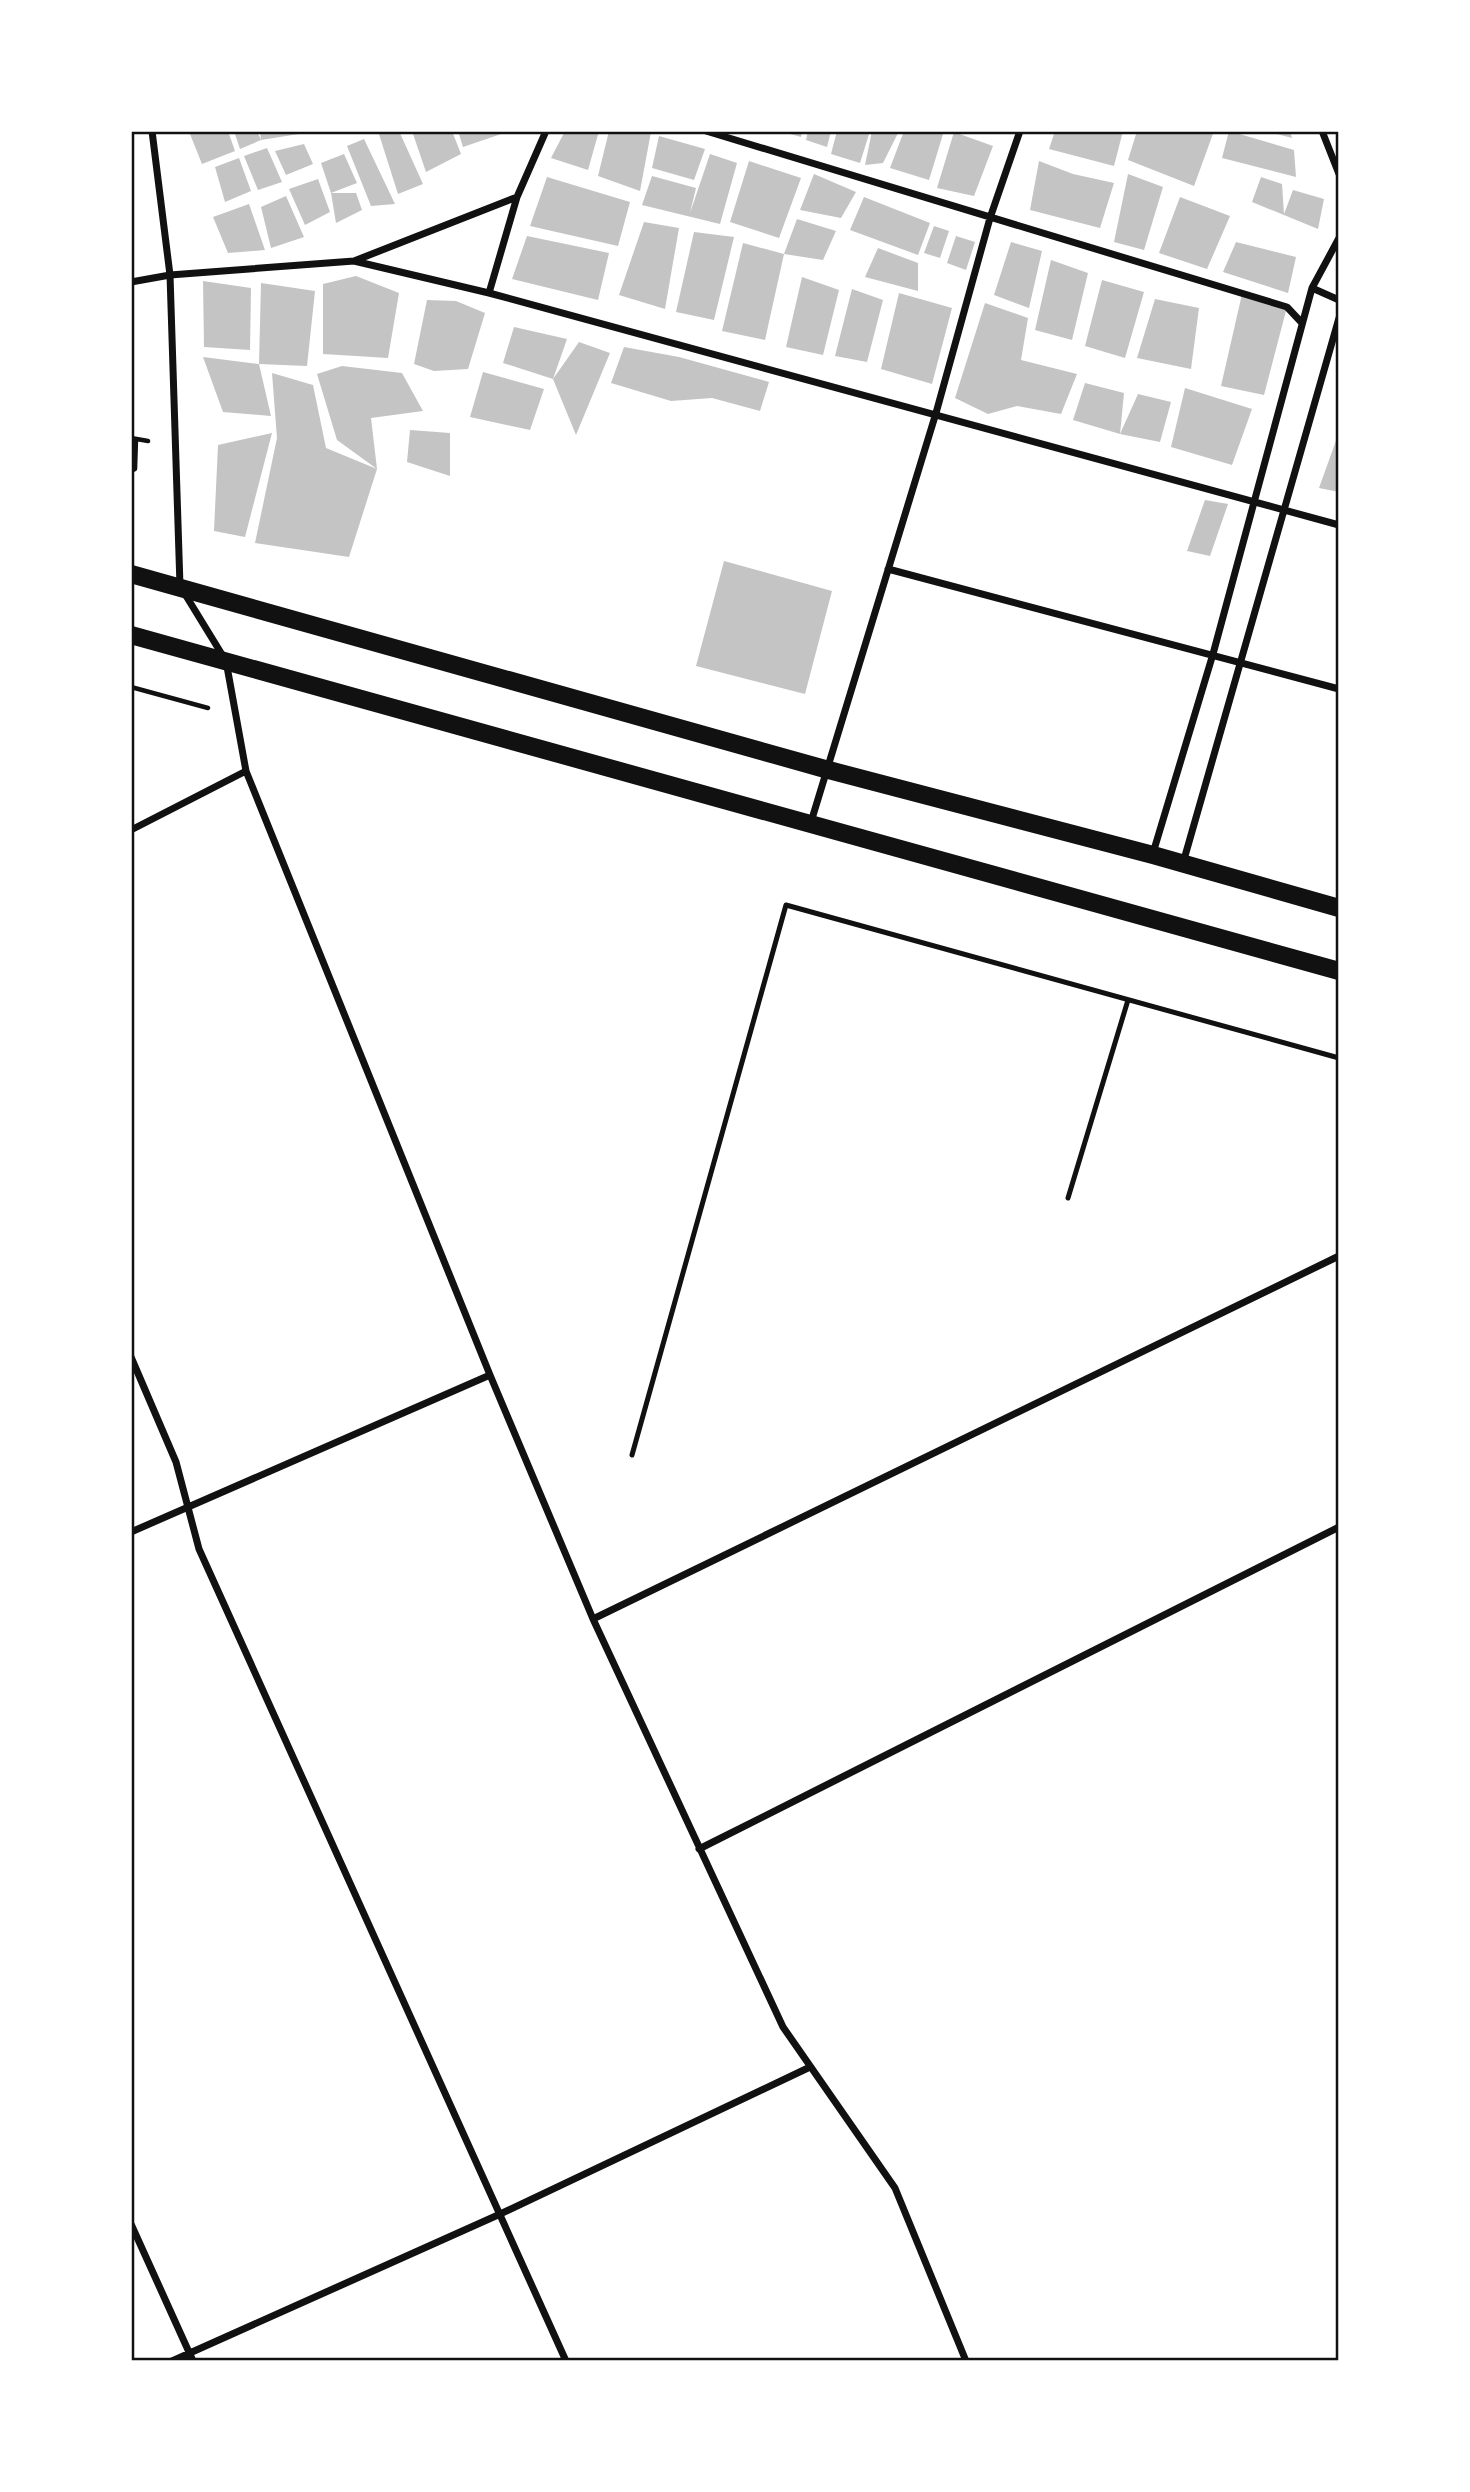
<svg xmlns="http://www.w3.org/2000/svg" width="1470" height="2492" font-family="Manrope,sans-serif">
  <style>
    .building { fill: #c4c4c4 }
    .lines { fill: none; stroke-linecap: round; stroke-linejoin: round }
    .path { stroke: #111; stroke-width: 4.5 }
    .service { stroke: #111; stroke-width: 5 }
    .minor { stroke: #111; stroke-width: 7 }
    .primary { stroke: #111; stroke-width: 18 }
    .neatline { fill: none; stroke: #111; stroke-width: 2.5 }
  </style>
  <rect width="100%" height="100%" fill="#fff"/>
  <path class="building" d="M197 131H228L235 151 202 164 190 134Z
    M234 131H257L261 140 260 131 299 134 261 140 240 149Z
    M378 131H399L423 184 398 194Z
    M412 131H452L461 154 426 172Z
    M458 131H510L463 147Z
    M565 131H599L588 170 551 158Z
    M609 131 651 132 640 191 598 176Z
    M780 131H802L801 137Z
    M808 131H831L827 147 806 140Z
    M837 131H870L860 163 831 154Z
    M872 131H899L883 163 865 165Z
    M904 131H944L929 180 890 168Z
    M1055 131H1123L1114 166 1049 149Z
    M1137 131H1214L1194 186 1128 160Z
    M1229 131 1294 150 1296 177 1222 158Z
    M1269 131H1290L1292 138 1269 132Z
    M954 132 993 146 974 196 937 188Z
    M659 136 705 149 694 180 652 168Z
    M364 139 395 204 371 206 347 146Z
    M304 144 313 164 286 175 275 151Z
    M267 148 282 182 258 190 244 156Z
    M344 154 357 183 331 193H356L362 210 336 223 331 193 321 163Z
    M710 154 737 163 720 224 642 205 652 176 696 188 690 213Z
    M239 158 251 191 225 202 215 167Z
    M749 161 801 178 779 238 730 222Z
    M1039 161 1073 174 1114 183 1100 228 1030 210Z
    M814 174 856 192 841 218 800 210Z
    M1128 174 1163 187 1144 250 1114 242Z
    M547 177 630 202 618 246 530 226Z
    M1261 177 1282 184 1284 214 1293 190 1324 199 1318 229 1252 202Z
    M318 179 330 212 305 225 289 189Z
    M286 196 304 237 271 248 261 207Z
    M864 197 930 223 918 255 850 230Z
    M1180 197 1230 216 1207 269 1159 253Z
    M249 204 265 250 228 253 213 217Z
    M797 219 836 231 823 260 784 254 765 340 722 331 743 243 784 254Z
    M644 222 679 228 665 309 619 295Z
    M934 226 949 231 940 258 924 253Z
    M694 232 734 237 714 320 676 312Z
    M527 236 609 253 598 300 512 279Z
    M956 236 975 242 966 270 947 263Z
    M1011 242 1042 251 1029 308 994 295Z
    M1236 242 1296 257 1288 293 1223 272Z
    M878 248 918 263V291L865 277Z
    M1051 260 1088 273 1072 340 1035 330Z
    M356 276 399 293 388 358 323 354V284Z
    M802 277 839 290 823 355 786 347Z
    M1102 280 1144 292 1125 358 1085 346Z
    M203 281 251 288 250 350 204 347Z
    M261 283 315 291 307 366 259 364Z
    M852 289 883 300 867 362 835 356Z
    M899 293 952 308 932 384 881 369Z
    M1242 294 1287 307 1264 395 1221 386Z
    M1155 299 1199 308 1191 369 1137 358Z
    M427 300 456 301 485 313 468 369 434 371 414 364Z
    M985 303 1028 318 1021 360 1077 374 1061 414 1017 406 988 414 955 398Z
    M514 327 567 339 553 379 503 363Z
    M579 342 610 353 576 435 553 379Z
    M624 347 679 357 769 382 760 411 712 398 671 401 611 383Z
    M203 357 259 364 271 416 223 412Z
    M342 366 402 373 423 411 371 418 377 469 349 557 255 543 277 438 272 373 313 385 326 448 377 469 337 440 317 374Z
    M483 372 544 389 530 430 470 417Z
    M1085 383 1124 393 1120 434 1073 420Z
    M1185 388 1252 409 1232 465 1171 447Z
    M1138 394 1171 402 1160 442 1120 434Z
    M410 430 450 433V476L407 462Z
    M272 433 245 537 214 531 218 445Z
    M1338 435H1339V492L1319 488Z
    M1205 500 1228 504 1210 556 1187 551Z
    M724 561 832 591 805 694 696 666Z"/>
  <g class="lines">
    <path class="path" d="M131 438 148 441
      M131 471 135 469 136 439
      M131 687 208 708"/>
    <path class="service" d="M1068 1198 1128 1000
      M632 1455 786 905 1339 1058"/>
    <path class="minor" d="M152 131 170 275 180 586 226 661 246 771 490 1375 593 1619 783 2027 895 2188 966 2361
      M706 131 1287 307 1302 323
      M1322 131 1339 174
      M354 261 489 293 1339 525
      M131 282 170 275 354 261 517 197 546 131
      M1312 288 1339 300
      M489 293 517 197
      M888 569 1339 689
      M811 822 936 413 990 218 1020 131
      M131 830 246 771
      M1153 853 1213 654 1312 288 1339 238
      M1183 863 1339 318
      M131 1357 176 1462 199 1549 566 2361
      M131 1532 490 1375
      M593 1619 1339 1256
      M699 1849 1339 1527
      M131 2224 193 2361
      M172 2361 498 2215 808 2068"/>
    <path class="primary" d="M131 574 825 769 1153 855 1339 908
      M131 635 1339 971"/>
  </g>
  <rect width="1470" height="2492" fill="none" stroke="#ffffff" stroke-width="266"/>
  <rect x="133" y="133" width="1204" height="2226" class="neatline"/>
</svg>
